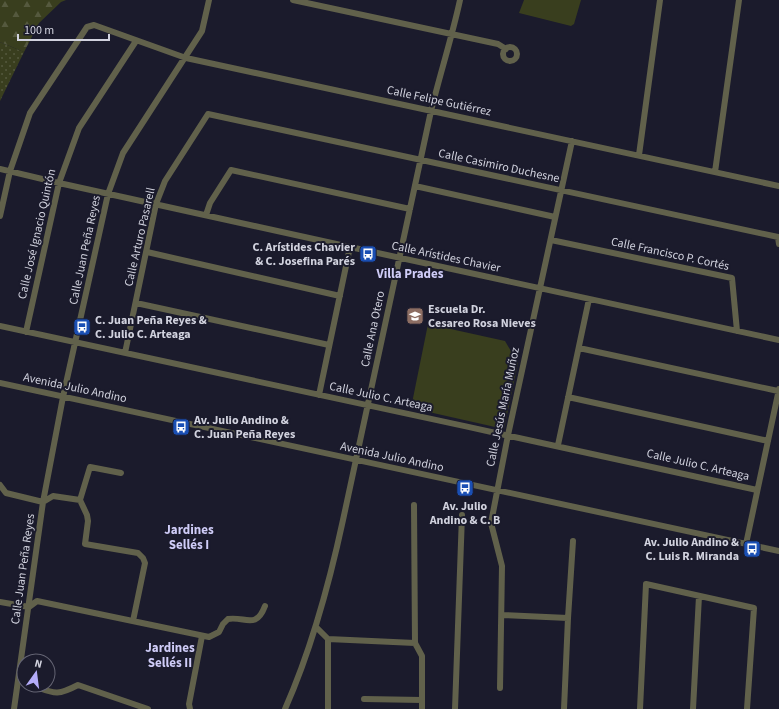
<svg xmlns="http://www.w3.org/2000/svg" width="779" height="709" font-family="'Source Sans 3',sans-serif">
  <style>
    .grass { fill: url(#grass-dots) }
    .forest { fill: url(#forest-firs) }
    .pitch { fill: #393e1e }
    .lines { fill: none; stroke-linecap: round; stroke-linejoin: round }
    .minor { stroke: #61614b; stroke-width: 6 }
    .labels { text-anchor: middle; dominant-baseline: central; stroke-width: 4; stroke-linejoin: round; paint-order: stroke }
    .street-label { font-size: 12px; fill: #d1d2de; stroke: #1b1b2c }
    .poi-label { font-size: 12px; font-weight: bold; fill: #d1d2de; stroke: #1b1b2c; text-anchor: start }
    .neighbourhood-label { font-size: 13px; font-weight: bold; fill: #cfccf7; stroke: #1b1b2c }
  </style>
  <defs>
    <pattern id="grass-dots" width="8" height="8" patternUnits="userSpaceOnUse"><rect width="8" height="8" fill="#393e1e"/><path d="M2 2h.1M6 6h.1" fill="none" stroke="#55593e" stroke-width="1.8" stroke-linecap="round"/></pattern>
    <pattern id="forest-firs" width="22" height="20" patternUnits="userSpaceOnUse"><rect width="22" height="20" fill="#393e1e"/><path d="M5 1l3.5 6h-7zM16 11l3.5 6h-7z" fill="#55593e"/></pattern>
  </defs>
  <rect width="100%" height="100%" fill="#1b1b2c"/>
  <path class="grass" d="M0 42 24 52 0 101Z"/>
  <path class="forest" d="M0 0H66L61 2 39 23 24 52 0 42Z"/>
  <path class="pitch" d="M524 0H581L574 24 571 26 519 13Z
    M428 324 505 341 518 363 504 429 411 408Z"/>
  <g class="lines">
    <path class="minor" d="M293 0 498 44 506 49
      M503 54a7 7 0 1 1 14 0a7 7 0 1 1-14 0Z
      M639 155 660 0
      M0 169 59 183 350 247 779 340
      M715 172 739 0
      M415 186 555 217
      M206 215 210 203 231 170 410 209
      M0 216 10 171 30 113 87 27 94 25 186 58 779 186
      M551 240 732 278 737 331
      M147 252 340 296
      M136 303 329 345
      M0 326C252 381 505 434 757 490
      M26 332 59 183 79 128 136 41
      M579 348 778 391
      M125 353 156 204 165 181 208 114 778 237 779 244
      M0 383 779 551
      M319 395 350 247
      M568 397 768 441
      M558 445 589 299
      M0 485 6 493 43 502 53 496 80 500 87 515 88 521 85 544 138 553 143 558 145 563 133 621
      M80 500 90 467 121 473
      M414 505 415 643 422 656V709
      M746 544 779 389
      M0 602 29 607 37 601 209 637 219 632 223 624 228 619C245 616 256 630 265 606
      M502 615 568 618 564 709
      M568 618 573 541
      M316 627 328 639V709
      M328 639 415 643
      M31 685C54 693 55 697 78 685L148 709
      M500 688 502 566 491 523 508 435 572 141
      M364 699 422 700
      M14 709 43 502 63 397 108 194 123 153 202 31 209 0
      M190 709 189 704 202 636
      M285 709C312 648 329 585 343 520L431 111C440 74 452 37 460 0
      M455 709 462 515
      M640 709 646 584 754 608 747 709
      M693 709 699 596"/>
  </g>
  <defs>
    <symbol id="bus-square" viewBox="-11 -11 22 22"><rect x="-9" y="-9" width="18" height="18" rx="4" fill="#1a4fb4" stroke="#1b1b2c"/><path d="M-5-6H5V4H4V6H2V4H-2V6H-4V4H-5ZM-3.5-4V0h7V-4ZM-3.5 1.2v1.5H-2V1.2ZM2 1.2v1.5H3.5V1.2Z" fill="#fff"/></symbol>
    <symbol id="school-square" viewBox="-11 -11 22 22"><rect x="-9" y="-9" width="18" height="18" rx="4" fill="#8d6e63" stroke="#1b1b2c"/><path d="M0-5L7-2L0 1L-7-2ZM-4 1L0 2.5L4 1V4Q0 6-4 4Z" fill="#fff"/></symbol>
  </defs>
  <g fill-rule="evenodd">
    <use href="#bus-square" x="358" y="244" width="20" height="20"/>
    <use href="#school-square" x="405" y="306" width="20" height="20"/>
    <use href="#bus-square" x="72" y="317" width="20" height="20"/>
    <use href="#bus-square" x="171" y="417" width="20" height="20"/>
    <use href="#bus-square" x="455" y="478" width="20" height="20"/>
    <use href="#bus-square" x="742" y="539" width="20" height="20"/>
  </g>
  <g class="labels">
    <g class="street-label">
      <text transform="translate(439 101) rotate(12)">Calle Felipe Gutiérrez</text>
      <text transform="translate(499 166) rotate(12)">Calle Casimiro Duchesne</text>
      <text transform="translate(37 234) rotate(-77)">Calle José Ignacio Quintón</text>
      <text transform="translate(140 237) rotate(-77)">Calle Arturo Pasarell</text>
      <text transform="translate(85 250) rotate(-78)">Calle Juan Peña Reyes</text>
      <text transform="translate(670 254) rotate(12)">Calle Francisco P. Cortés</text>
      <text transform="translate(446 257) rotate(12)">Calle Arístides Chavier</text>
      <text transform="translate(373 329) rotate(-78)">Calle Ana Otero</text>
      <text transform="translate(75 388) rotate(12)">Avenida Julio Andino</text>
      <text transform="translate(381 397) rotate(12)">Calle Julio C. Arteaga</text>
      <text transform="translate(503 407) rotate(-78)">Calle Jesús María Muñoz</text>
      <text transform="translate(392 457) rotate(12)">Avenida Julio Andino</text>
      <text transform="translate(698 465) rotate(13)">Calle Julio C. Arteaga</text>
      <text transform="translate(23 569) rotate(-82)">Calle Juan Peña Reyes</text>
    </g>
    <g class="poi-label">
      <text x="355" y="247" text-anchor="end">C. Arístides Chavier<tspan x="355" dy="14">&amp; C. Josefina Parés</tspan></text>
      <text x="428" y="309">Escuela Dr.<tspan x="428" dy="14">Cesareo Rosa Nieves</tspan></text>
      <text x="95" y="320">C. Juan Peña Reyes &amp;<tspan x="95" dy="14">C. Julio C. Arteaga</tspan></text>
      <text x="194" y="420">Av. Julio Andino &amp;<tspan x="194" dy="14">C. Juan Peña Reyes</tspan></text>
      <text x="465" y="506" text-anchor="middle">Av. Julio<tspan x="465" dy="14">Andino &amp; C. B</tspan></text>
      <text x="739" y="542" text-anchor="end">Av. Julio Andino &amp;<tspan x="739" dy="14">C. Luis R. Miranda</tspan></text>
    </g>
    <g class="neighbourhood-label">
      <text x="410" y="274">Villa Prades</text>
      <text x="189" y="530">Jardines<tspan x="189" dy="15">Sellés I</tspan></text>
      <text x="170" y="648">Jardines<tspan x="170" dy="15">Sellés II</tspan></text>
    </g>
  </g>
  <g transform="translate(36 673) rotate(14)"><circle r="19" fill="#1b1b2c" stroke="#646473"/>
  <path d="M0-3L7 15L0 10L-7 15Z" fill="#b4acf9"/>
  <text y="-6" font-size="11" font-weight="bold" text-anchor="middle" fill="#d1d2de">N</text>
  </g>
  <path d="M18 34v6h91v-6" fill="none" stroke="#d1d2de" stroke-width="2"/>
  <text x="24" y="34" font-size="12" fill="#d1d2de" stroke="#1b1b2c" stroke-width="3" paint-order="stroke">100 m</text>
</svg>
